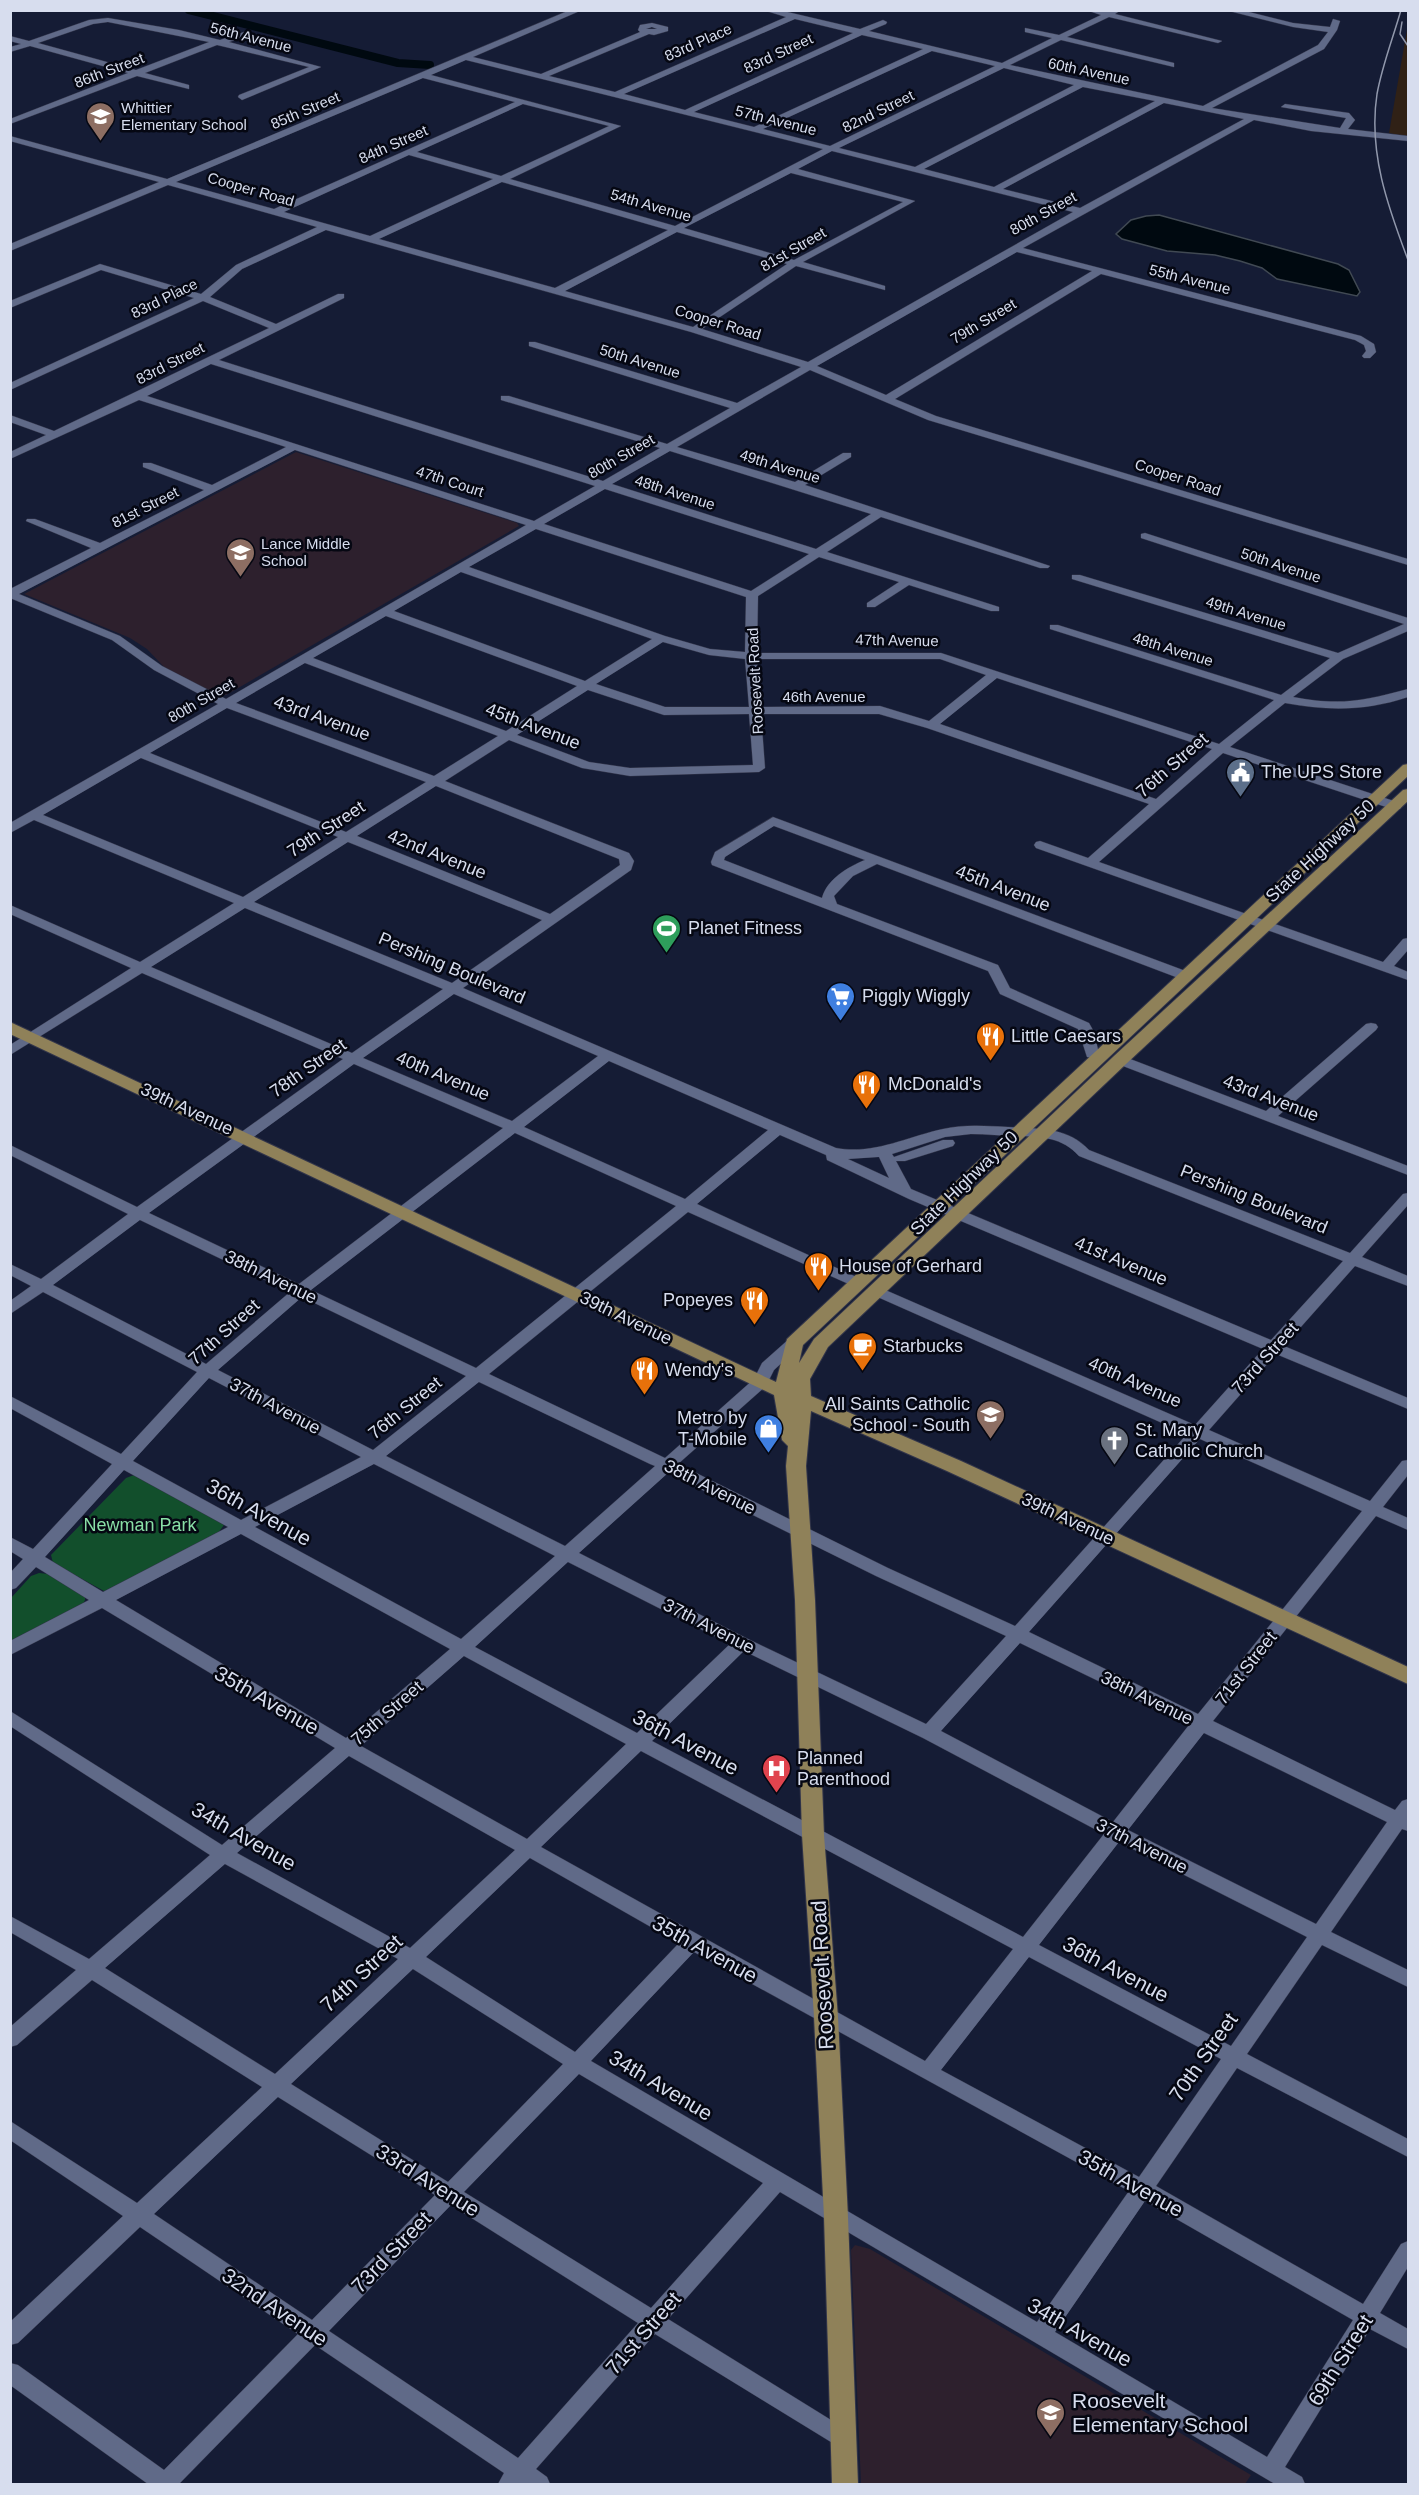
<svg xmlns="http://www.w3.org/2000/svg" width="1419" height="2495" font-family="Helvetica,sans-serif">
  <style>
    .industrial { fill: #302116 }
    .education { fill: #2d202d }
    .green { fill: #124f2c }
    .water { fill: #000910; stroke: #404953; stroke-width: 1.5 }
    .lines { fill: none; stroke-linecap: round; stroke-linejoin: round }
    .canal { stroke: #000910; stroke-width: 8 }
    .minor-casing { stroke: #32354a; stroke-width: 1 }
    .major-casing { stroke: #32354a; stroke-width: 2 }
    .minor { fill: #606a88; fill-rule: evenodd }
    .major { fill: #8f8159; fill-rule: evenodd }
    .rail { stroke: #9198ac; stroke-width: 1.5 }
    .labels { text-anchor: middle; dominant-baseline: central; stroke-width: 5; stroke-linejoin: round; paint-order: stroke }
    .far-street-label { font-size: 15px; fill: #d7ddee; stroke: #050712 }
    .far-poi-label { font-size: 15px; fill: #d7ddee; stroke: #050712; text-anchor: start }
    .street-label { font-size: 18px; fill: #d7ddee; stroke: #050712 }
    .poi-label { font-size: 18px; fill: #d7ddee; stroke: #050712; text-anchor: start }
    .park-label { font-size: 18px; fill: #89dfa6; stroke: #050712 }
    .near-street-label { font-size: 21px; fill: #d7ddee; stroke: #050712 }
    .near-poi-label { font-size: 21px; fill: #d7ddee; stroke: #050712; text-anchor: start }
  </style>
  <rect width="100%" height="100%" fill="#151c35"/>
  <path class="industrial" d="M1408 24V137L1389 133Z"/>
  <path class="education" d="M296 452 517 523 519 526 226 695 201 688 165 668 147 649 130 638 24 594Z
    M855 2245 870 2249 1251 2475 1245 2484H861L851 2250Z"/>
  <path class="green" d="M134 1475 222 1521 224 1525 218 1533 110 1590 104 1591 53 1563 51 1555 126 1478Z
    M39 1573 48 1574 85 1596V1600L82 1606 11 1644V1598L31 1576Z"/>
  <path class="water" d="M1159 215 1338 264 1349 270 1360 292 1357 296 1277 279 1262 268 1240 261 1215 255 1167 251 1122 239 1116 234 1131 220 1146 216Z"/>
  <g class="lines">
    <path class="canal" d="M189 10 398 63 430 65"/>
    <defs>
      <path id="minor" d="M570 10H582L473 57 541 74 640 32 638 30 640 25 652 23 668 27V31L654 35 649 34 549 76 615 92 786 17 763 10H779L860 29 883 20 887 22 886 24 869 31 1002 63 1052 38 1025 32V28L1059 35 1101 15 1086 10H1121L1115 14 1222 41 1218 43 1109 17 1067 37 1174 63V67L1061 40 1010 65 1203 106 1318 45 1328 32 1293 27 1225 10H1241L1293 23 1330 27 1333 19 1340 21 1337 30 1324 49 1212 108 1340 128 1346 118 1281 107 1285 104 1349 113 1355 120 1348 129 1408 136V141L1311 131 1254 120 1023 248 1361 336 1374 344 1376 352 1370 358H1364L1362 356 1366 351 1364 345 1355 340 1101 274 895 399 936 416 1408 559V565L928 420 810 370 677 447 795 482 843 453H851V457L805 485 1050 566 1048 568H1040L881 517 827 552 999 607V611H991L909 585 875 607H867V603L899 582 819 557 758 596 757 653H941L1219 744 1274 700 1050 629V625H1058L1281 695 1330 658 1072 579V575H1080L1338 653 1404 624 1141 538V534L1145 533 1408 618V631L1343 659 1293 697C1339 706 1363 701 1408 689V697C1366 711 1329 711 1285 703L1230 747 1400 803 1402 806 1400 809H1392L1223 753 1099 862 1383 962 1403 939 1408 938V950L1394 966 1408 972V980L1036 848 1034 845 1036 842 1040 841 1088 858 1149 804 927 728 879 714H761L765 768 759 772 630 776 582 768 509 740 445 781 629 853 634 861 631 870 463 988 836 1148C874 1155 906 1137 943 1129 965 1124 986 1126 1008 1127 1037 1129 1067 1126 1089 1150L1350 1253 1403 1194 1408 1193V1205L1362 1257 1408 1276V1286L1355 1266 1284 1346 1408 1398V1409L1276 1354 1209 1430 1370 1501 1402 1461 1408 1460V1475L1383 1507 1408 1518V1530L1376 1516 1213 1721 1395 1810 1402 1801 1408 1799V1831L1402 1829 1331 1932 1408 1970V1987L1322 1945 1247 2054 1408 2139V2157L1237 2068 1156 2186 1363 2304 1401 2244 1408 2241V2267L1380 2313 1408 2329V2349L1370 2329 1285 2467 1302 2477 1305 2484H1275L780 2192 668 2319 852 2433 855 2440 852 2447 844 2450 655 2334 536 2469 547 2477 550 2484H498L504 2473 315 2345 179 2484H148L10 2385V2363L18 2365 164 2470 298 2334 140 2227 18 2343 10 2345V2322L123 2216 10 2140V2121L137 2203 262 2087 92 1980 17 2045 10 2047V2027L76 1970 10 1932V1916L89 1959 210 1855 10 1726V1711L222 1845 335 1748 102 1608 10 1655V1641L89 1600 36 1567 16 1588 10 1590V1573L23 1559 10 1551V1537L33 1549 112 1464 10 1408V1396L121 1454 197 1372 43 1292 10 1314V1301L31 1286 10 1275V1264L41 1279 128 1214 10 1155V1145L137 1207 343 1059 142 973 10 1055V1045L131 968 10 914V905L140 962 234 903 34 820 10 833V823L218 704 154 670 112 640 10 598V589L91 548 26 521 27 519H35L100 543 204 490 143 467V463H151L212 485 286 447 139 400 10 459V452L46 435 10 422V415L54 431 269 328 203 301 10 390V383L194 298 101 270 10 308V301L100 264 201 294 236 265 317 227 168 185 10 251V244L159 182 10 141V136L167 179ZM795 19 853 33 685 110 624 94ZM652 27 657 29H646ZM862 35 923 49 754 127 694 112ZM932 51 995 66 830 146 763 129ZM466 60 823 149 675 226 510 179 621 126 431 75ZM1004 68 1074 85 915 167 839 148ZM423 78 515 102 274 209 176 182ZM1083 87 1155 101 994 187 924 169ZM1164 103 1244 119 1080 208 1003 189ZM523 104 609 126 501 176 417 152ZM832 151 1073 212 808 362 702 329 796 266 885 290V286L803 262 915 201 798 169ZM409 155 493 179 370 236 284 212ZM791 173 903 202 794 260 684 228ZM502 182 668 230 555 288 379 239ZM326 230 691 332 801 367 737 403 535 342H529V346L730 408 667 444 509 396H501V400L660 448 603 481 219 360 344 298V294H338L276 324 210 297 242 269ZM677 232 787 264 693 327 565 291ZM1017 252 1092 271 886 395 817 366ZM211 364 595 486 534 521 147 396ZM295 450 526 525 226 699 162 666 120 636 19 594ZM670 451 871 514 816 549 612 484ZM605 489 809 554 751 591 544 524ZM536 529 746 597 745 652 710 649 665 636 469 567ZM461 572 652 639 585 681 394 611ZM386 616 577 686 506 731 313 658ZM663 642 709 655 745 659 749 707H665L596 684ZM757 659H940L986 675 929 721 880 706 761 707ZM305 663 498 736 434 776 236 703ZM997 678 1212 749 1156 799 940 724ZM588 690 664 715 749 714 753 765 630 768 589 762 517 735ZM227 708 426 782 346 832 150 753ZM141 758 338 837 243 897 43 815ZM436 786 619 859 620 865 550 914 357 836ZM348 842 542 920 452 983 254 902ZM245 908 443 989 352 1053 151 967ZM454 994 598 1056 512 1121 363 1058ZM609 1061 768 1130 685 1199 524 1127ZM354 1064 503 1128 299 1284 149 1213ZM515 1133 676 1206 476 1368 311 1290ZM971 1134C987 1134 1002 1136 1018 1136 1042 1137 1062 1137 1079 1156L1343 1261 1271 1340 911 1189 896 1161H905L953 1146 955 1143 953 1140H943L894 1157 892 1154 945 1137ZM780 1135 826 1155 827 1160 909 1199 1263 1349 1195 1425 883 1289H873L870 1292 873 1295 1187 1434 1015 1626 888 1568 678 1464 766 1386 774 1370 799 1347 802 1343 799 1339H789L762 1363 754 1379 665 1458 489 1374 688 1212 853 1286H863L866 1283 863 1280 697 1204ZM879 1157 889 1178 848 1159ZM140 1220 290 1292 206 1364 53 1285ZM302 1297 466 1376 373 1450 218 1370ZM209 1378 361 1457 241 1520 133 1461ZM479 1382 650 1464 655 1466 565 1546 386 1456ZM1200 1439 1362 1511 1198 1714 1029 1632ZM374 1464 555 1556 461 1639 255 1527ZM124 1470 228 1527 103 1592 45 1557ZM668 1473 876 1576 1006 1636 926 1724 748 1639 579 1553ZM241 1534 450 1649 346 1738 116 1600ZM568 1562 730 1644 637 1733 475 1647ZM1020 1643 1189 1725 1113 1822 941 1731ZM744 1651 923 1738 1104 1834 1023 1937 652 1741ZM464 1656 626 1744 527 1839 361 1746ZM1204 1733 1387 1822 1316 1924 1128 1830ZM641 1751 1013 1949 925 2061 541 1847ZM349 1756 515 1850 410 1948 237 1853ZM1119 1842 1307 1937 1231 2046 1039 1945ZM530 1858 679 1943 575 2052 426 1957ZM225 1864 398 1959 275 2074 105 1968ZM694 1952 1129 2191 1037 2322 591 2061ZM1029 1957 1221 2059 1139 2177 941 2070ZM413 1969 563 2064 448 2182 291 2084ZM579 2074 763 2183 651 2308 464 2192ZM278 2097 435 2195 312 2320 154 2214ZM1145 2201 1353 2320 1267 2457 1055 2332ZM451 2205 638 2323 518 2458 329 2331Z
        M108 18 179 30 220 40 244 32 248 34 247 36 229 42 321 67 242 100 238 97 239 95 309 67 217 45 145 73 189 85V89L137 76 10 124V119L128 73 30 46 10 52V47L21 44 10 41V36L29 41 89 20ZM108 22 209 42 136 70 38 43 93 24Z
        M773 817 1191 973 1193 976 1191 979H1181L877 864 853 876 834 896 837 904 998 965 1010 988 1089 1023 1094 1032 1099 1054 1092 1058 1087 1057 1078 1029 1000 994 988 971 712 865 711 862 715 852ZM774 826 865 860C848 867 827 879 822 898L724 860 725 857Z
        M1371 1023 1376 1024 1378 1027 1376 1030 1278 1116 1408 1166V1175L1115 1063 1113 1060 1115 1057H1125L1266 1111 1366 1024Z"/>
      <path id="major" d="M1408 764V776L803 1345 799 1363 814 1339 1114 1056 1403 790 1408 789V801L1126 1064 828 1347 810 1379 811 1396 961 1461 1408 1667V1684L947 1471 811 1411 806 1466 815 1600 824 1835 838 2017 848 2217 858 2484H832L824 2217 814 2017 802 1835 795 1600 786 1466 788 1446 782 1440 774 1395 10 1034V1022L776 1382 787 1339 1403 765Z"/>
    </defs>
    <use href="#minor" class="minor-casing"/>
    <use href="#major" class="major-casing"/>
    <use href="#minor" class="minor"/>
    <use href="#major" class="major"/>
    <path class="rail" d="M1401 10C1393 38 1382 66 1377 94 1368 152 1388 207 1408 260
      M1402 22 1400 34 1408 46"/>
  </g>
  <defs>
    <symbol id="school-pin" viewBox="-11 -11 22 30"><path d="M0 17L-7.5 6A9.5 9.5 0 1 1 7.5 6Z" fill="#8d6e63" stroke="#050712"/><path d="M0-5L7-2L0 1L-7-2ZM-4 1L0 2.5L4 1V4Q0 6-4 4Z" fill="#fff"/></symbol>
    <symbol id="civic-pin" viewBox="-11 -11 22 30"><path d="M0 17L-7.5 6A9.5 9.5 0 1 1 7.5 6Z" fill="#5c6f8a" stroke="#050712"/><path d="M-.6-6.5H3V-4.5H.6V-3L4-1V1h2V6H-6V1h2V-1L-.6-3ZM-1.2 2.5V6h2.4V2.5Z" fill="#fff"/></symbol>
    <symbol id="stadium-pin" viewBox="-11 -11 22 30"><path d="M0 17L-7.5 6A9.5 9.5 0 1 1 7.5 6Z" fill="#2e9e5b" stroke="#050712"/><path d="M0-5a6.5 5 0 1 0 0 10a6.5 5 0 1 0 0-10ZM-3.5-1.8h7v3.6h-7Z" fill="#fff"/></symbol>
    <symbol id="supermarket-pin" viewBox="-11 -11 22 30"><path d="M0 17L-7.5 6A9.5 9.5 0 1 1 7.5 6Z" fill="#3f7fe0" stroke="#050712"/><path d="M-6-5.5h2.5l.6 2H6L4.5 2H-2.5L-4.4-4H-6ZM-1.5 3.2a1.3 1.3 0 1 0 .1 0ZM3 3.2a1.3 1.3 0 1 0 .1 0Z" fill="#fff"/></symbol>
    <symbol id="restaurant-pin" viewBox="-11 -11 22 30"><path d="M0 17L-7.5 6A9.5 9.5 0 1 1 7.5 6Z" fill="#e8710a" stroke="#050712"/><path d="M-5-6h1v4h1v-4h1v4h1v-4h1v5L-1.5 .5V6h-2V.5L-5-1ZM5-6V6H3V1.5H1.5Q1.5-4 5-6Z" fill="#fff"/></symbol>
    <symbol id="cafe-pin" viewBox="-11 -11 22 30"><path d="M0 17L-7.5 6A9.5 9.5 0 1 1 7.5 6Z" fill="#e8710a" stroke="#050712"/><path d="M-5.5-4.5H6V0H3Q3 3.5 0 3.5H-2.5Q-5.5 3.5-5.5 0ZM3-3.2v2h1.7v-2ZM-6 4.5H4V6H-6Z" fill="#fff"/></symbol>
    <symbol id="shop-pin" viewBox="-11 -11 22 30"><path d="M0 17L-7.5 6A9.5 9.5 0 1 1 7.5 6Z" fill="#3f7fe0" stroke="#050712"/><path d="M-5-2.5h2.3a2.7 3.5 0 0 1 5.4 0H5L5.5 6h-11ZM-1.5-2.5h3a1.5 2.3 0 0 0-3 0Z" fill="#fff"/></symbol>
    <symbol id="church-pin" viewBox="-11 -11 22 30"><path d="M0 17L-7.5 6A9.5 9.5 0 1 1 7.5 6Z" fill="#6b7280" stroke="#050712"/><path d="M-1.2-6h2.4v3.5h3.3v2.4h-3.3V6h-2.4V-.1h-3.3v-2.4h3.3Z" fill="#fff"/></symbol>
    <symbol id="hospital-pin" viewBox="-11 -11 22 30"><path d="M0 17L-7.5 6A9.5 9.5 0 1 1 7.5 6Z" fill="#e0444e" stroke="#050712"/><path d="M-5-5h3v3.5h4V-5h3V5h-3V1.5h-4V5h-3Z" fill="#fff"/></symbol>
  </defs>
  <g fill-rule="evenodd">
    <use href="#school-pin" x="84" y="100" width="33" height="45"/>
    <use href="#school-pin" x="224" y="536" width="33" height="45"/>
    <use href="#civic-pin" x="1224" y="756" width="33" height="45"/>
    <use href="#stadium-pin" x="650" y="912" width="33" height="45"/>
    <use href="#supermarket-pin" x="824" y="980" width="33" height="45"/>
    <use href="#restaurant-pin" x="974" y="1020" width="33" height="45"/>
    <use href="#restaurant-pin" x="850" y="1068" width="33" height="45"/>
    <use href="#restaurant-pin" x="802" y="1250" width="33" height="45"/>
    <use href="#restaurant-pin" x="738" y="1284" width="33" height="45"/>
    <use href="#cafe-pin" x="846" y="1330" width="33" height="45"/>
    <use href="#restaurant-pin" x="628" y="1354" width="33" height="45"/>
    <use href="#school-pin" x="974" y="1398" width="33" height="45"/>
    <use href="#shop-pin" x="752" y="1412" width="33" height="45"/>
    <use href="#church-pin" x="1098" y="1424" width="33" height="45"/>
    <use href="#hospital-pin" x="760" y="1752" width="33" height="45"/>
    <use href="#school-pin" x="1034" y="2396" width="33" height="45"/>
  </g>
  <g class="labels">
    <g class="far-street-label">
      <text transform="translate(251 37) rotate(14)">56th Avenue</text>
      <text transform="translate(698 42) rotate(-24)">83rd Place</text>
      <text transform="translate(778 53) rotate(-25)">83rd Street</text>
      <text transform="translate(109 70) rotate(-21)">86th Street</text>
      <text transform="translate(1089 71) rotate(12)">60th Avenue</text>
      <text transform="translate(305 110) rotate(-23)">85th Street</text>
      <text transform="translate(878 111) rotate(-26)">82nd Street</text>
      <text transform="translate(776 120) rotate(14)">57th Avenue</text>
      <text transform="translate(393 144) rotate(-24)">84th Street</text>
      <text transform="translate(251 189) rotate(16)">Cooper Road</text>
      <text transform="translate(651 205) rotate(16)">54th Avenue</text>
      <text transform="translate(1043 213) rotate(-29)">80th Street</text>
      <text transform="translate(793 249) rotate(-30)">81st Street</text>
      <text transform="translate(1190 279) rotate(14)">55th Avenue</text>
      <text transform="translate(164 298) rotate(-26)">83rd Place</text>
      <text transform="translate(983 321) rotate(-31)">79th Street</text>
      <text transform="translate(718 322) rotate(17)">Cooper Road</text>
      <text transform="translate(640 361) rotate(17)">50th Avenue</text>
      <text transform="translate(170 363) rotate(-27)">83rd Street</text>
      <text transform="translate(621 456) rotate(-30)">80th Street</text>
      <text transform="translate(780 466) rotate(17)">49th Avenue</text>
      <text transform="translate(1178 477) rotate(18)">Cooper Road</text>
      <text transform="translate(450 481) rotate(18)">47th Court</text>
      <text transform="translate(675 492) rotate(18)">48th Avenue</text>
      <text transform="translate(145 507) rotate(-27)">81st Street</text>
      <text transform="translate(1281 565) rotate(18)">50th Avenue</text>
      <text transform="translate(1246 613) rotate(17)">49th Avenue</text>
      <text transform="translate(897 640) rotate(1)">47th Avenue</text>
      <text transform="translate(1173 649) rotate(17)">48th Avenue</text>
      <text transform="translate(755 681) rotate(-93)">Roosevelt Road</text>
      <text x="824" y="696">46th Avenue</text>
      <text transform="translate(201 700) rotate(-30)">80th Street</text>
    </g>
    <g class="far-poi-label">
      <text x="121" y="107">Whittier<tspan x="121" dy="17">Elementary School</tspan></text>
      <text x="261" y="543">Lance Middle<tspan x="261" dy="17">School</tspan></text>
    </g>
    <g class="street-label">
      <text transform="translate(322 718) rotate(20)">43rd Avenue</text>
      <text transform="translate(533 726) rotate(21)">45th Avenue</text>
      <text transform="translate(1172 765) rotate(-41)">76th Street</text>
      <text transform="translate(326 829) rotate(-33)">79th Street</text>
      <text transform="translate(1320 851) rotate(-43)">State Highway 50</text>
      <text transform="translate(437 854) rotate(22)">42nd Avenue</text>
      <text transform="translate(1003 888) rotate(21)">45th Avenue</text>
      <text transform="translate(452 968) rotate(23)">Pershing Boulevard</text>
      <text transform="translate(308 1068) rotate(-35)">78th Street</text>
      <text transform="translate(443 1076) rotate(23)">40th Avenue</text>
      <text transform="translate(1271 1098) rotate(21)">43rd Avenue</text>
      <text transform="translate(187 1109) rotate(25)">39th Avenue</text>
      <text transform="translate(964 1183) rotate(-44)">State Highway 50</text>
      <text transform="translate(1254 1199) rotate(22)">Pershing Boulevard</text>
      <text transform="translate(1121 1261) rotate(23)">41st Avenue</text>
      <text transform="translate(271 1277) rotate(26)">38th Avenue</text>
      <text transform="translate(626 1318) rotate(26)">39th Avenue</text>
      <text transform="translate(224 1332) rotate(-42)">77th Street</text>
      <text transform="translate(1265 1358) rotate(-48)">73rd Street</text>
      <text transform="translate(1135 1382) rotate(24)">40th Avenue</text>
      <text transform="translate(275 1406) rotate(28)">37th Avenue</text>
      <text transform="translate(405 1408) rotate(-39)">76th Street</text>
      <text transform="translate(710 1487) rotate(27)">38th Avenue</text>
      <text transform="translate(1068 1519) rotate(25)">39th Avenue</text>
      <text transform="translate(709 1626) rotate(27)">37th Avenue</text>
      <text transform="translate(1246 1668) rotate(-52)">71st Street</text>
      <text transform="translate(1147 1698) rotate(26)">38th Avenue</text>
      <text transform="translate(387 1713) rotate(-41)">75th Street</text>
      <text transform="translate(1142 1846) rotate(27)">37th Avenue</text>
    </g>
    <g class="poi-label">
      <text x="1261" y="772">The UPS Store</text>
      <text x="688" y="928">Planet Fitness</text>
      <text x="862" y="996">Piggly Wiggly</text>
      <text x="1011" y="1036">Little Caesars</text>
      <text x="888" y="1084">McDonald's</text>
      <text x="839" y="1266">House of Gerhard</text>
      <text x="733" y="1300" text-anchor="end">Popeyes</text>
      <text x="883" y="1346">Starbucks</text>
      <text x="665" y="1370">Wendy's</text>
      <text x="970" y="1404" text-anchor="end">All Saints Catholic<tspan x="970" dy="21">School - South</tspan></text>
      <text x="747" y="1418" text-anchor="end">Metro by<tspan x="747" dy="21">T-Mobile</tspan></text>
      <text x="1135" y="1430">St. Mary<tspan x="1135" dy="21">Catholic Church</tspan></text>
      <text x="797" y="1758">Planned<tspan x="797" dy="21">Parenthood</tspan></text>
    </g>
    <g class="park-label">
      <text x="140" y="1525">Newman Park</text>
    </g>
    <g class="near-street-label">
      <text transform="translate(259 1512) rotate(29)">36th Avenue</text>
      <text transform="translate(267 1700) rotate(30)">35th Avenue</text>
      <text transform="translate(686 1742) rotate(28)">36th Avenue</text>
      <text transform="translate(244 1836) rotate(30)">34th Avenue</text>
      <text transform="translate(705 1949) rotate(29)">35th Avenue</text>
      <text transform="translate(1116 1969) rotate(28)">36th Avenue</text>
      <text transform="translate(361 1973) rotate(-43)">74th Street</text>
      <text transform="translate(822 1975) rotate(-93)">Roosevelt Road</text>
      <text transform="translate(1203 2057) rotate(-55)">70th Street</text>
      <text transform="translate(661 2085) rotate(31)">34th Avenue</text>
      <text transform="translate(428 2180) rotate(32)">33rd Avenue</text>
      <text transform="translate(1131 2183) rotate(29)">35th Avenue</text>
      <text transform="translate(391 2252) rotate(-46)">73rd Street</text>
      <text transform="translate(275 2307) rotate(34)">32nd Avenue</text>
      <text transform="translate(1080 2332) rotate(30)">34th Avenue</text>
      <text transform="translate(643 2333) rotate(-49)">71st Street</text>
      <text transform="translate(1340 2360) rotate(-58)">69th Street</text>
    </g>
    <g class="near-poi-label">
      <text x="1072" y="2400">Roosevelt<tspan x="1072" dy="24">Elementary School</tspan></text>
    </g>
  </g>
  <rect width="1419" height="2495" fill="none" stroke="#d7ddee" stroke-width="24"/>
</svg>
